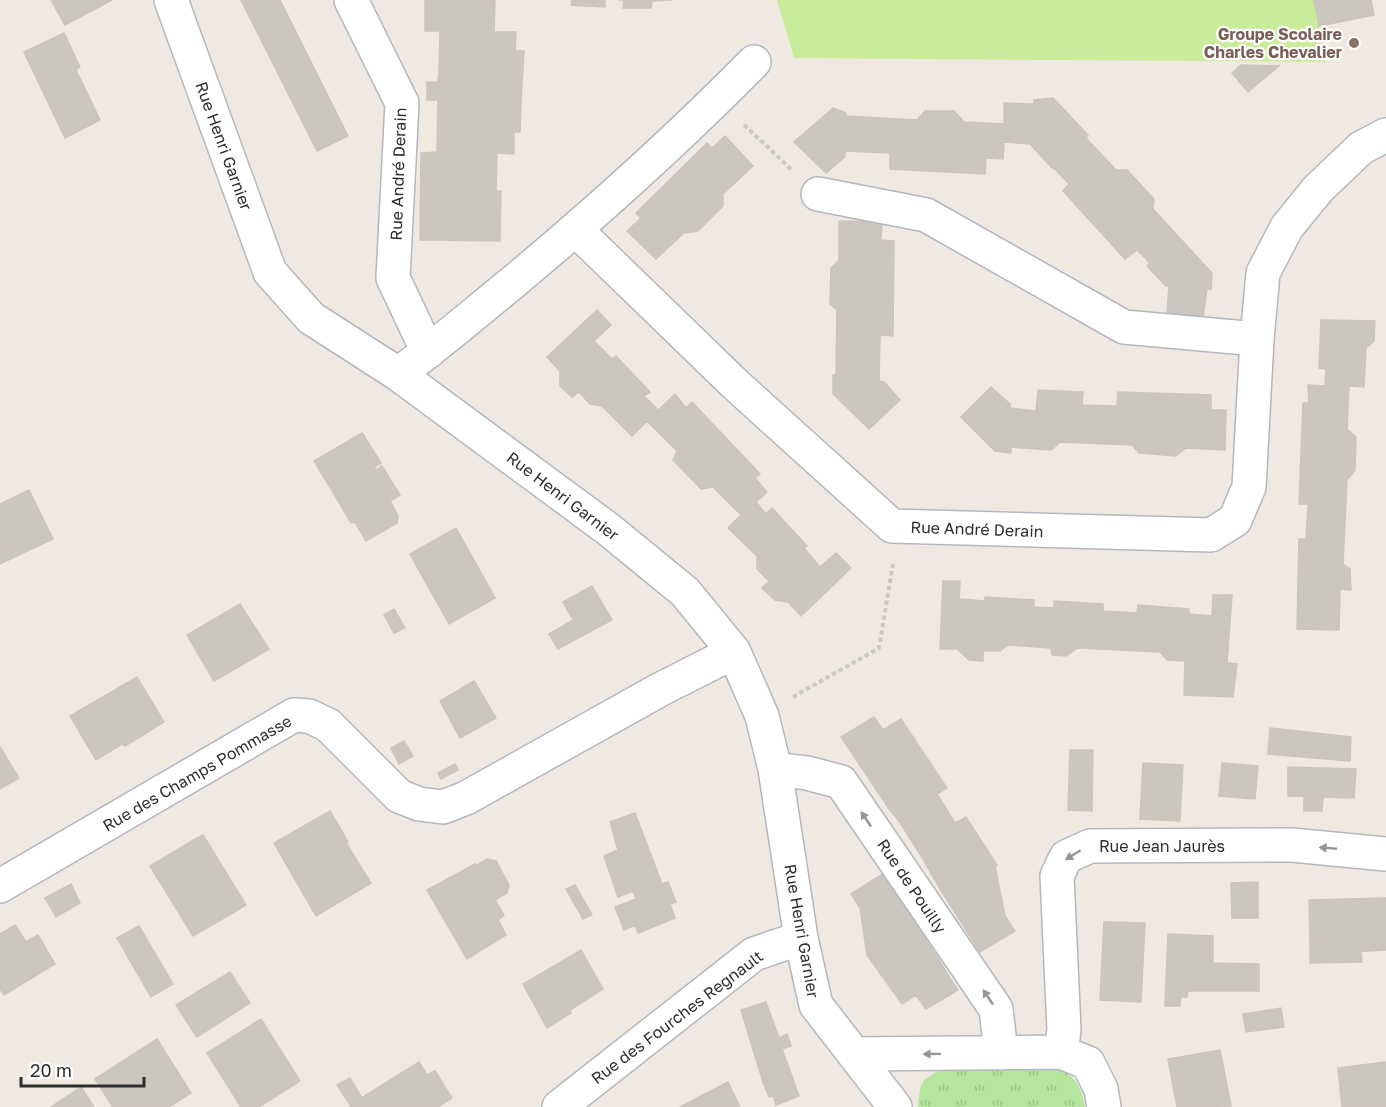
<svg xmlns="http://www.w3.org/2000/svg" width="1386" height="1107" font-family="'Golos Text',sans-serif">
  <style>
    .grass { fill: url(#grass-tufts) }
    .pitch { fill: #c9ec9a }
    .building { fill: #cbc7bf; stroke: #cbc5ba; stroke-width: 1.5 }
    .lines { fill: none; stroke-linecap: round; stroke-linejoin: round }
    .minor-casing { stroke: #b4b7c1; stroke-width: 36 }
    .path { stroke: #c9c9c9; stroke-width: 4; stroke-dasharray: 4.5 3; stroke-linecap: butt }
    .minor { stroke: #fff; stroke-width: 33 }
    .oneway { fill: #969696 }
    .education-dot { fill: #8d6e63; stroke: #fff; stroke-width: 2 }
    .labels { text-anchor: middle; dominant-baseline: central; stroke-width: 4.5; stroke-linejoin: round; paint-order: stroke }
    .education-label { font-size: 16px; font-weight: bold; fill: #785e54; stroke: #fff; text-anchor: end }
    .street-label { font-size: 16px; fill: #2e2e2e; stroke: #fff }
  </style>
  <defs>
    <pattern id="grass-tufts" width="24" height="20" patternUnits="userSpaceOnUse" patternTransform="scale(1.5)"><rect width="24" height="20" fill="#b6e59e"/><path d="M3 7l-1-3M5 7V3M7 7l1-3M15 17l-1-3M17 17v-4M19 17l1-3" fill="none" stroke="#9dc588"/></pattern>
  </defs>
  <rect width="100%" height="100%" fill="#efe9e1"/>
  <path class="grass" d="M1046 1065C1072 1073 1080 1080 1085 1107H918L920 1089 924 1080 941 1069Z"/>
  <path class="pitch" d="M777 0H1314L1326 62 794 58Z"/>
  <path class="building" d="M51 0H112L65 25Z
    M241 0H280L348 136 317 151Z
    M425 0H495L494 32H516L515 51H524L522 84H507V100H521L520 132H514V154L497 153 496 191H501L500 241 420 240 421 153 437 152 438 100H427V82H449L450 72H439L440 31H425Z
    M572 0H605V7L571 5Z
    M619 0H672L652 1 651 8H623L624 0Z
    M1314 0H1371L1374 15 1319 26Z
    M64 33 80 67 76 70 100 120 65 138 24 52Z
    M1241 65 1279 66 1248 92 1232 73Z
    M439 72H450L449 82H438Z
    M507 84H522L521 100H507Z
    M1053 98 1088 135 1086 138 1116 170H1127L1154 199 1153 209 1212 273 1211 289H1207L1203 318 1167 314 1169 286H1166L1147 266 1150 263 1137 250 1125 259 1063 191 1069 184 1054 168H1052L1030 144 1004 142 1003 159 986 158 985 174 890 169V153L845 151V157L826 173 794 142 833 108 846 113V116L917 120 925 111H954L964 122 1004 124V103L1034 104V100Z
    M725 136 753 166 723 194V206L698 231 684 233 656 259 627 231 641 218 636 213 707 143 712 148Z
    M839 221 882 222 881 240 894 241 893 336 880 335 879 381 884 382 900 400 869 429 833 394V375H836L837 310 830 304 831 268 839 260Z
    M597 310 611 325 594 341 612 359 616 356 650 392 644 396 658 410 632 436 602 406 590 404 579 392 572 397 560 386V371L547 357Z
    M1321 320 1375 321 1374 341 1366 348 1364 387 1349 386 1347 429 1356 437 1355 470 1347 480 1343 564 1350 569 1351 590 1340 589 1339 630 1297 629 1299 539H1306L1308 504H1299L1303 403H1309L1308 385 1325 386 1326 369 1319 368Z
    M991 387 1010 404V408L1036 411 1038 390 1083 392 1082 405 1117 406 1118 392 1211 395V410H1226L1225 450 1186 448 1176 456 1139 453 1132 445 1060 442 1051 450 1011 447V453L995 451 961 417Z
    M675 394 686 408 692 402 760 474 755 478 767 492 756 502 766 514 772 508 807 546 804 548 820 567 836 553 851 568 801 616 788 602 775 600 762 588 769 581 757 569V556L728 528 741 515 713 487 701 489 673 460 677 451 647 421Z
    M362 433 381 463 374 467 376 470 334 494 314 461Z
    M382 466 400 495 394 499 376 470Z
    M376 470 394 499 390 501 398 516 397 523 366 541 355 522 351 523 334 494Z
    M29 490 48 529 0 552V504Z
    M456 528 495 598 449 624 410 554Z
    M48 529 53 539 0 564V552Z
    M943 581H960L959 599 985 601V597L1034 600V607L1054 608V601L1103 604V611L1137 613 1138 605 1189 609V614L1212 616 1213 595H1232L1227 663 1237 664 1233 697 1184 695 1185 661 1167 660 1160 652 1078 648 1066 656 1052 655 1051 648 1008 645 1000 651H983V661L969 660 957 649H940Z
    M592 586 602 603 573 620 563 602Z
    M602 603 612 620 582 636 573 620Z
    M240 604 269 649 214 681 187 635Z
    M394 609 405 628 394 633 384 615Z
    M573 620 582 636 558 649 549 634Z
    M137 677 164 722 125 746 122 744 96 760 70 716Z
    M474 681 496 718 460 738 440 701Z
    M874 717 883 730 901 719 947 788 937 794 955 823 966 817 997 865 995 866 1005 916 1015 931 980 952 944 895 953 890 947 879 937 884 923 859 930 855 922 843 916 848 899 821 904 818 897 805 889 809 859 764 868 759 860 746 851 752 841 737Z
    M1270 728 1351 737 1350 761 1268 754Z
    M404 741 413 756 399 764 391 748Z
    M860 746 868 759 859 764 851 752Z
    M0 747 19 778 0 789Z
    M1070 750H1093L1092 811 1068 810Z
    M1143 763 1183 765 1180 821 1140 819Z
    M1222 763 1258 766 1255 799 1219 796Z
    M455 764 458 770 441 779 438 773Z
    M1288 767 1356 769 1354 798 1288 796Z
    M1304 796H1323L1322 811H1304Z
    M897 805 904 818 899 821 889 809Z
    M330 811 348 842 346 843 371 883 316 916 274 843Z
    M635 813 662 884 668 882 676 902 670 904 675 918 638 933 635 925 624 930 615 907 636 899 633 891 618 897 604 856 618 850 610 822Z
    M203 835 246 905 238 910 195 839Z
    M195 839 238 910 193 936 150 866Z
    M922 843 930 855 923 859 916 848Z
    M487 859 496 861 509 885 507 893 495 900 504 915 498 920 506 935 467 959 427 890 475 864 476 866Z
    M884 873 917 925 911 930 919 944 926 940 941 963 934 968 942 980 948 975 958 990 926 1009 916 995 902 1004 867 955 860 908 851 894Z
    M947 879 953 890 944 895 937 884Z
    M1258 882V918H1232L1231 883Z
    M71 884 80 903 56 917 45 898Z
    M575 885 592 915 583 919 566 889Z
    M1386 898V950L1334 953V941H1310L1309 900Z
    M1104 922 1145 923 1141 1002 1100 1000Z
    M15 925 26 942 38 935 55 964 4 995 0 989V934Z
    M917 925 926 940 919 944 911 930Z
    M139 926 173 984 151 997 117 938Z
    M1168 934 1213 936V963L1259 964V991H1188L1187 997H1181L1180 1006H1165Z
    M1310 941H1334V953L1361 952 1362 962 1310 963Z
    M581 950 603 989 570 1010 571 1013 547 1028 523 984Z
    M941 963 948 975 942 980 934 968Z
    M230 972 250 1003 197 1037 176 1005Z
    M766 1002 779 1038 787 1034 791 1046 782 1049 799 1096 776 1105 773 1096 769 1097 763 1082 741 1010Z
    M1281 1008 1284 1027 1246 1032 1243 1014Z
    M261 1019 300 1081 259 1107H241L207 1053Z
    M157 1039 191 1093 169 1107H113L95 1079Z
    M1220 1050 1231 1106 1177 1107 1168 1059Z
    M419 1062 427 1075 435 1071 452 1098 438 1107H351L350 1105Z
    M1386 1062V1107H1342L1338 1068Z
    M350 1078 362 1098 350 1105 337 1085Z
    M728 1082 740 1107H680Z
    M81 1087 94 1107H51Z"/>
  <g class="lines">
    <defs>
      <path id="minor" d="M171 0 270 272 311 318 398 374 608 529 685 592 734 652 762 716 775 769 801 938 816 1005 895 1107
        M351 0 402 103 393 278 428 352
        M818 194 926 215 1124 327 1257 339
        M576 230 735 384 892 526 1211 535 1235 520 1249 487 1257 339 1263 273 1287 227 1318 189 1361 148 1386 135
        M398 374C437 346 474 314 512 283 596 213 677 140 754 62
        M775 769 807 773 841 782 996 1009 1001 1053
        M0 886 294 715 309 716 328 725 399 796 419 804 443 807 466 798 661 689 734 652
        M1061 1052 1064 1030 1057 876 1066 857 1090 846 1292 845 1386 854
        M854 1054 1061 1052 1088 1063 1101 1089 1104 1107
        M559 1107 754 954 801 938"/>
    </defs>
    <use href="#minor" class="minor-casing"/>
    <path class="path" d="M744 125 791 169
      M793 697 879 648 893 564"/>
    <use href="#minor" class="minor"/>
  </g>
  <defs><path id="oneway-solid" d="M-6-.8H1V-3.2L6.5 0L1 3.2V.8H-6Z" transform="scale(1.5)"/></defs>
  <g class="oneway">
    <use href="#oneway-solid" transform="translate(866 819) rotate(-124)"/>
    <use href="#oneway-solid" transform="translate(1328 848) rotate(-175)"/>
    <use href="#oneway-solid" transform="translate(1073 855) rotate(148)"/>
    <use href="#oneway-solid" transform="translate(988 997) rotate(-124)"/>
    <use href="#oneway-solid" transform="translate(932 1054) rotate(179)"/>
  </g>
  <circle class="education-dot" cx="1354" cy="43" r="6"/>
  <g class="labels">
    <g class="education-label">
      <text x="1342" y="34">Groupe Scolaire<tspan x="1342" dy="18">Charles Chevalier</tspan></text>
    </g>
    <g class="street-label">
      <text transform="translate(224 146) rotate(70)">Rue Henri Garnier</text>
      <text transform="translate(398 174) rotate(-88)">Rue André Derain</text>
      <text transform="translate(563 496) rotate(37)">Rue Henri Garnier</text>
      <text transform="translate(977 529) rotate(2)">Rue André Derain</text>
      <text transform="translate(197 773) rotate(-30)">Rue des Champs Pommasse</text>
      <text x="1162" y="846">Rue Jean Jaurès</text>
      <text transform="translate(912 886) rotate(56)">Rue de Pouilly</text>
      <text transform="translate(802 931) rotate(80)">Rue Henri Garnier</text>
      <text transform="translate(677 1017) rotate(-37)">Rue des Fourches Regnault</text>
    </g>
  </g>
  <path d="M21 1077v9h123v-9" fill="none" stroke="#2e2e2e" stroke-width="3"/>
  <text x="30" y="1077" font-size="18" fill="#2e2e2e" stroke="#ffffff" stroke-width="4.5" paint-order="stroke">20 m</text>
</svg>
